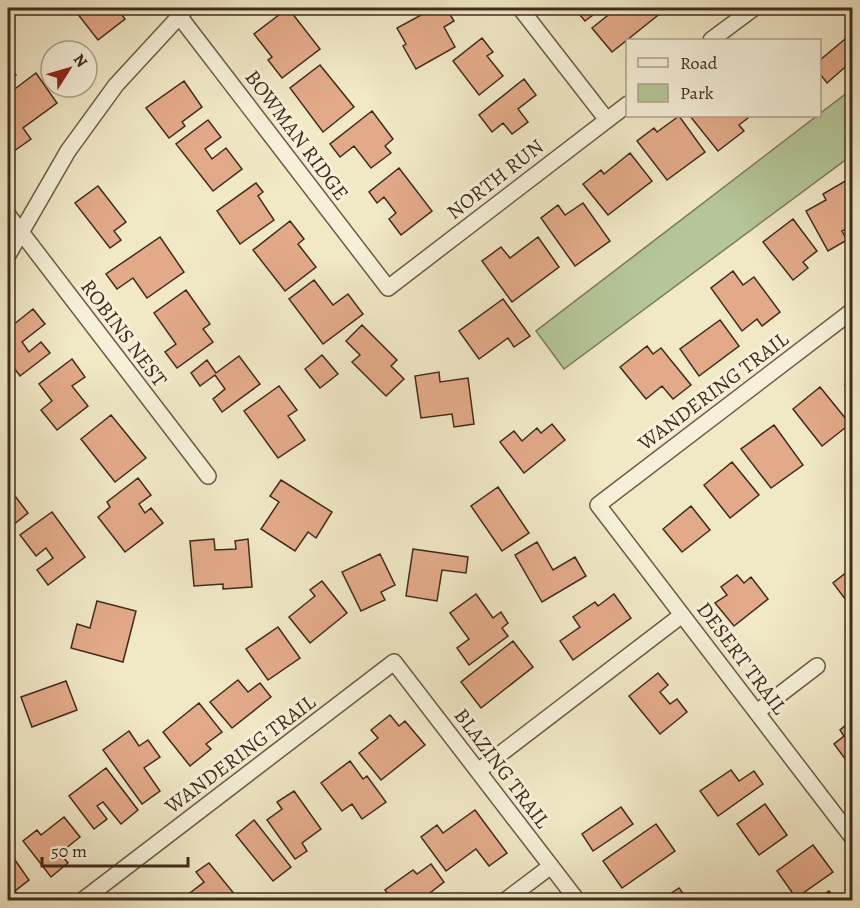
<svg xmlns="http://www.w3.org/2000/svg" width="860" height="908" font-family="Alegreya,serif">
  <style>
    .green { fill: #b5c799; stroke: #7b7a5a; stroke-width: 1.5 }
    .building { fill: #e3aa89; stroke: #412c1a; stroke-width: 1.5 }
    .lines { fill: none; stroke-linecap: round; stroke-linejoin: round }
    .street-casing { stroke: #6d5b45; stroke-width: 18 }
    .street { stroke: #f6f0da; stroke-width: 15 }
    .labels { text-anchor: middle; dominant-baseline: central; stroke-width: 6; stroke-linejoin: round; paint-order: stroke }
    .street-label { font-size: 21px; fill: #412c1a; stroke: #f6f0da }
  </style>
  <rect width="100%" height="100%" fill="#f1e8c6"/>
  <filter id="stains"><feTurbulence type="fractalNoise" baseFrequency=".00333" numOctaves="4"/><feColorMatrix values="0 0 0 0 .2 0 0 0 0 .09 0 0 0 0 .02 0 0 0 .5 -.17"/></filter>
  <radialGradient id="worn" r=".72"><stop offset=".6" stop-color="#630" stop-opacity="0"/><stop offset="1" stop-color="#630" stop-opacity=".3"/></radialGradient>
  <path class="green" d="M852 89V155L564 369 536 331Z"/>
  <path class="building" d="M73 8H117L125 19 98 40Z
    M288 8 320 49 282 78 268 60 272 57 254 34Z
    M434 8H446L454 21 444 27 455 47 416 69 403 46 406 44 397 28Z
    M574 8H602L585 21Z
    M617 8H667L612 52 592 28Z
    M482 38 493 52 487 56 503 76 479 95 453 61Z
    M845 39 852 48V61L827 83 820 74V60Z
    M8 65 16 75 8 82Z
    M320 65 354 107 323 132 290 88Z
    M36 73 57 103 23 128 31 139 14 151 8 142V94Z
    M524 79 536 95 518 109 528 122 512 134 503 123 492 132 479 115Z
    M184 81 202 107 182 122 185 126 169 138 146 108Z
    M372 111 393 139 385 146 391 153 371 168 354 146 340 157 330 144Z
    M679 116 705 152 667 180 637 141 654 128 657 132Z
    M690 116H746L748 118 739 125 744 131 718 151Z
    M208 120 221 137 205 149 212 159 226 148 242 169 213 191 176 144Z
    M630 153 652 181 608 215 583 184 601 170 604 174Z
    M399 168 432 211 401 235 389 219 396 213 384 197 377 203 369 192Z
    M852 177V226L842 231 847 240 828 251 806 211 826 200 823 194Z
    M256 183 263 192 258 196 274 220 240 244 217 211Z
    M98 186 126 222 114 231 121 240 110 248 75 203Z
    M583 203 610 241 575 266 541 218 558 205 565 215Z
    M793 219 817 251 803 262 808 268 793 280 763 242Z
    M290 221 304 239 298 244 316 267 285 291 253 250Z
    M160 237 184 272 147 298 133 278 117 289 106 274Z
    M538 237 559 267 512 302 482 261 501 247 510 258Z
    M733 271 743 285 754 277 780 312 762 326 757 319 742 331 711 288Z
    M314 280 333 305 348 294 363 314 323 344 289 299Z
    M186 290 210 324 203 329 213 342 177 368 165 352 176 344 154 313Z
    M503 299 530 336 514 347 508 338 479 359 459 331Z
    M33 309 45 324 22 342 29 352 41 342 50 353 20 376 8 360V329Z
    M720 320 739 346 699 376 680 349Z
    M362 325 397 360 391 366 404 379 386 396 352 362 360 355 346 341Z
    M647 346 653 354 661 348 691 385 673 399 662 386 646 399 620 367Z
    M322 355 338 374 320 388 305 369Z
    M239 356 260 384 222 412 213 399 225 389 215 375 200 386 191 373 207 360 216 373Z
    M72 359 85 377 72 386 88 406 57 430 41 410 52 401 39 384Z
    M439 372 440 382 468 378 474 424 454 427 452 414 421 418 415 376Z
    M852 379V395L845 385Z
    M279 386 297 410 288 416 305 440 278 458 244 411Z
    M820 387 850 424 822 446 793 409Z
    M111 415 146 458 115 482 81 439Z
    M552 424 565 440 524 473 500 442 514 431 522 441 537 428 541 433Z
    M774 425 803 465 771 488 741 449Z
    M732 462 759 495 730 518 704 485Z
    M138 478 151 495 139 504 145 513 151 508 163 523 125 552 98 517 110 507 107 502Z
    M281 480 332 512 316 538 308 532 295 551 261 529 279 502 270 496Z
    M8 487 28 513 8 529Z
    M498 487 529 533 502 551 471 506Z
    M691 506 710 530 682 552 663 529Z
    M52 512 85 557 48 585 37 570 53 558 46 548 36 556 20 535Z
    M214 539 215 550 236 549 235 541 248 539 252 587 223 589V584L194 586 190 541Z
    M537 542 553 570 575 557 586 576 542 602 515 555Z
    M413 549 468 557 466 573 442 570 437 601 406 596Z
    M380 554 395 585 381 592 385 600 361 611 342 572Z
    M852 568V608L833 583Z
    M737 575 744 583 751 577 768 599 734 626 715 603 727 595 721 587Z
    M322 581 347 613 310 643 289 617 315 596 310 590Z
    M476 594 493 618 501 612 508 623 502 628 508 636 469 665 457 648 469 639 450 613Z
    M614 594 631 618 573 660 560 641 580 627 573 617 595 602 598 606Z
    M97 601 136 611 123 662 71 648 77 624 90 628Z
    M278 627 300 658 268 680 246 649Z
    M513 641 533 667 481 708 461 682Z
    M658 673 668 685 660 692 670 704 677 699 687 712 660 734 629 696Z
    M238 680 248 692 260 683 271 697 232 728 210 702Z
    M66 681 77 710 32 727 21 697Z
    M199 703 222 732 206 744 211 749 190 766 163 732Z
    M390 715 399 726 405 721 425 745 381 780 359 753 378 738 371 730Z
    M852 720V768L834 744 844 736 840 730Z
    M129 731 139 746 148 740 160 757 144 768 160 791 142 804 103 750Z
    M350 761 363 779 367 776 386 802 362 819 352 804 342 811 321 783Z
    M106 768 138 810 121 824 103 802 97 806 107 819 94 829 69 796Z
    M731 770 739 781 754 771 763 784 718 816 700 791Z
    M294 791 321 829 302 843 307 851 295 859 267 820 282 809 277 802Z
    M765 804 787 835 759 855 737 824Z
    M621 807 633 824 593 851 582 834Z
    M475 810 507 853 489 866 476 849 446 871 421 837 437 825 443 833Z
    M64 817 80 837 60 853 68 863 51 877 23 841 37 830 41 835Z
    M254 820 291 867 273 881 236 835Z
    M656 824 675 851 622 888 603 861Z
    M813 845 833 872 796 898 777 871Z
    M8 850 29 880 15 891 18 895 10 900H8Z
    M209 863 236 896 230 900H183L182 899 204 882 196 872Z
    M431 864 444 882 426 896 428 900H392L385 890 413 870 417 874Z
    M679 888 688 900H661Z
    M829 891 836 900H815Z"/>
  <g class="lines">
    <defs>
      <path id="street" d="M173 8 388 288 628 104
        M520 8 607 120
        M711 40 754 8
        M8 215 208 476
        M8 255 68 151 116 85 187 8
        M852 311 598 505 852 837
        M757 712 817 666
        M478 771 682 615
        M83 900 394 662 577 900
        M506 900 551 866"/>
    </defs>
    <use href="#street" class="street-casing"/>
    <use href="#street" class="street"/>
  </g>
  <g class="labels">
    <g class="street-label">
      <text transform="translate(297 135) rotate(53)">BOWMAN RIDGE</text>
      <text transform="translate(495 179) rotate(-38)">NORTH RUN</text>
      <text transform="translate(124 333) rotate(53)">ROBINS NEST</text>
      <text transform="translate(713 391) rotate(-37)">WANDERING TRAIL</text>
      <text transform="translate(742 658) rotate(53)">DESERT TRAIL</text>
      <text transform="translate(240 754) rotate(-37)">WANDERING TRAIL</text>
      <text transform="translate(502 768) rotate(53)">BLAZING TRAIL</text>
    </g>
  </g>
  <rect width="860" height="908" fill="none" stroke="#f1e8c6" stroke-width="30"/>
  <rect x="9" y="9" width="842" height="890" fill="none" stroke="#412c1a" stroke-width="3"/>
  <rect x="15" y="15" width="830" height="878" fill="none" stroke="#412c1a" stroke-width="1.5"/>
  <rect x="626" y="39" width="195" height="78" fill="#f6f0da" stroke="#aea28d" stroke-width="1.5"/>
  <rect x="638" y="58" width="30" height="9" fill="#f6f0da" stroke="#aea28d" stroke-width="1.5"/>
  <text x="680" y="69" font-size="18" fill="#412c1a">Road</text>
  <rect x="638" y="84" width="30" height="18" fill="#b5c799" stroke="#aea28d" stroke-width="1.5"/>
  <text x="680" y="99" font-size="18" fill="#412c1a">Park</text>
  <g transform="translate(69 69) rotate(53)"><circle r="28" fill="#f6f0da" stroke="#aea28d" stroke-width="1.5"/>
  <path d="M0-4.5L10 22L0 15L-10 22Z" fill="#8f2418"/>
  <text y="-9" font-size="16" font-weight="bold" text-anchor="middle" fill="#412c1a">N</text>
  </g>
  <path d="M42 857v9h146v-9" fill="none" stroke="#412c1a" stroke-width="3"/>
  <text x="51" y="857" font-size="18" fill="#412c1a" stroke="#f6f0da" stroke-width="4.5" paint-order="stroke">50 m</text>
  <rect width="100%" height="100%" filter="url(#stains)"/>
  <rect width="100%" height="100%" fill="url(#worn)"/>
</svg>
